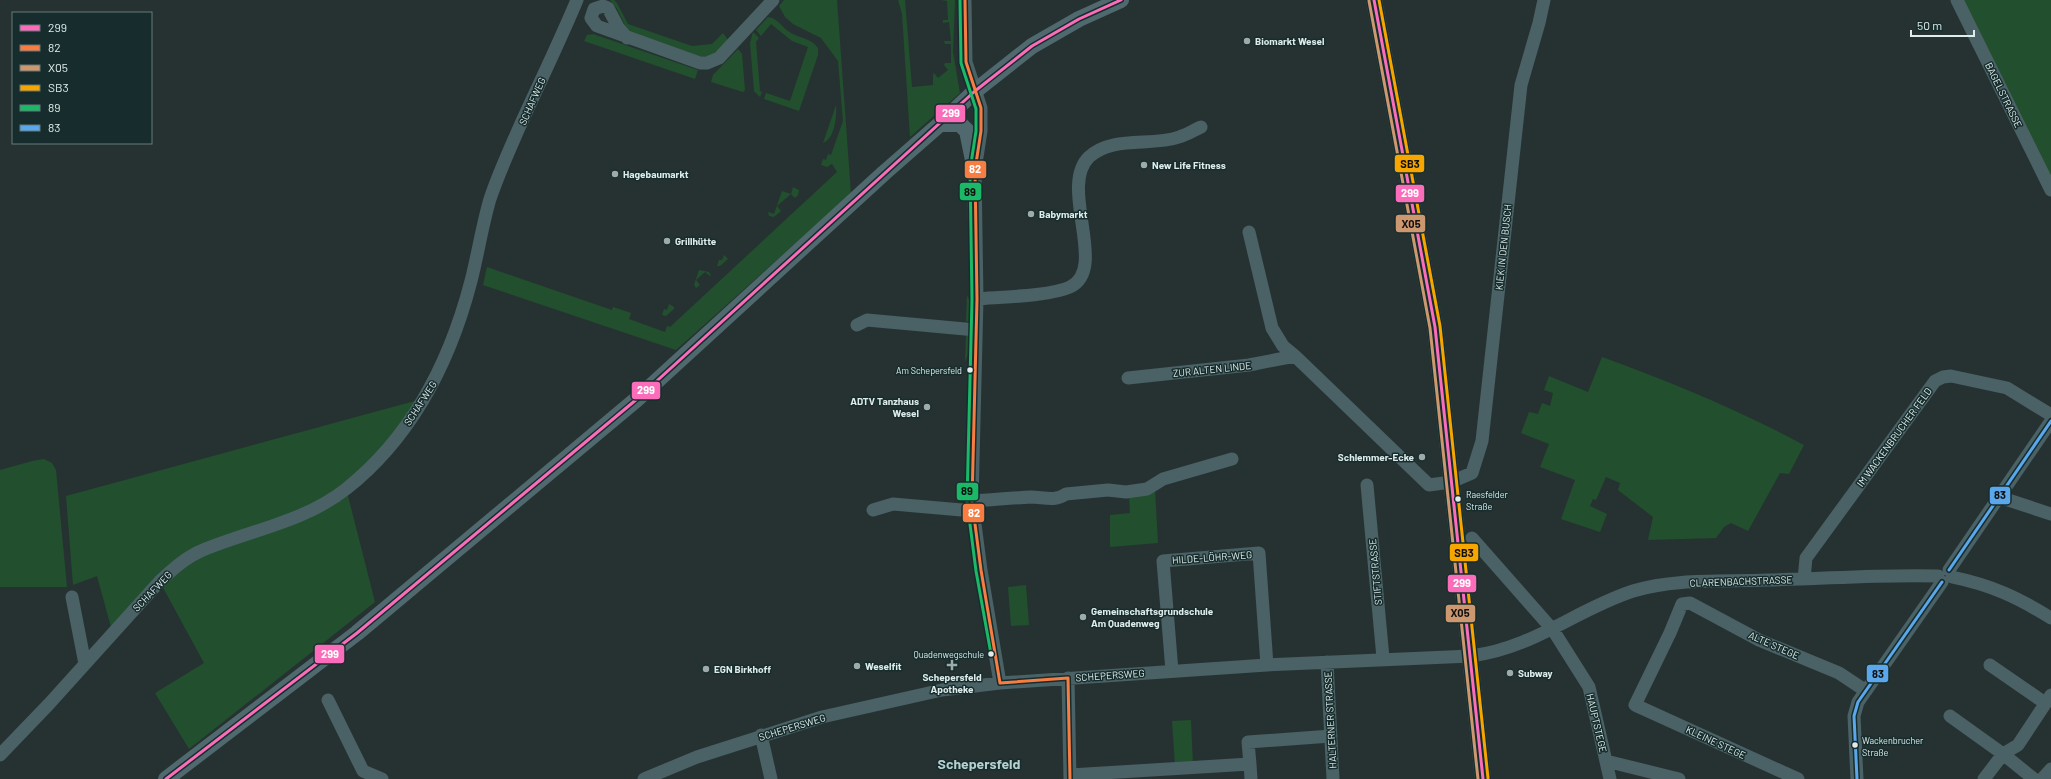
<svg xmlns="http://www.w3.org/2000/svg" width="2051" height="779" font-family="Barlow,sans-serif">
  <style>
    .green { fill: #224f2d }
    .lines { fill: none; stroke-linecap: round; stroke-linejoin: round }
    .minor { stroke: #4a6166; stroke-width: 13 }
    .major { stroke: #4f696e; stroke-width: 16 }
    .bus-1-casing { stroke: #172d2d; stroke-width: 6 }
    .bus-2-casing { stroke: #172d2d; stroke-width: 6 }
    .bus-3-casing { stroke: #172d2d; stroke-width: 6 }
    .bus-4-casing { stroke: #172d2d; stroke-width: 6 }
    .bus-5-casing { stroke: #172d2d; stroke-width: 6 }
    .bus-6-casing { stroke: #172d2d; stroke-width: 6 }
    .bus-1 { stroke: #fb6dba; stroke-width: 3 }
    .bus-2 { stroke: #f77d43; stroke-width: 3 }
    .bus-3 { stroke: #cd976f; stroke-width: 3 }
    .bus-4 { stroke: #f7a600; stroke-width: 3 }
    .bus-5 { stroke: #1ab867; stroke-width: 3 }
    .bus-6 { stroke: #5aa8eb; stroke-width: 3 }
    .poi-dot { fill: #9eabaa; stroke: #172d2d; stroke-width: 1.5 }
    .bus-dot { fill: #dfeceb; stroke: #172d2d; stroke-width: 1.5 }
    .labels { text-anchor: middle; dominant-baseline: central; stroke-width: 3; stroke-linejoin: round; paint-order: stroke }
    .bus-label { font-size: 9px; fill: #dfeceb; stroke: #172d2d; text-anchor: end }
    .poi-label { font-size: 10px; font-weight: bold; fill: #dfeceb; stroke: #172d2d; text-anchor: start }
    .street-label { font-size: 10px; fill: #dfeceb; stroke: #172d2d }
    .district-label { font-size: 14px; font-weight: bold; fill: #b6d0cf; stroke: #172d2d }
    .line-badge { stroke: #172d2d; stroke-width: 1.5 }
    .badge-label { font-size: 11px; text-anchor: middle; font-weight: bold; fill: #fff }
    .pale-badge-label { font-size: 11px; text-anchor: middle; font-weight: bold; fill: #111 }
  </style>
  <rect width="100%" height="100%" fill="#263232"/>
  <path class="green" d="M610 0H614L617 3 628 24 692 46 712 44 723 33 729 41 711 56 697 57 628 31 617 9Z
    M784 0H837L851 194 676 350 483 285 487 267 612 310 613 307 631 313 629 319 665 332 667 326 670 327 837 172 832 164 827 167 821 165 823 159 826 160 828 154 831 155 843 121 838 61 821 38 793 24 785 17 779 6Z
    M898 0H905L912 87 933 85V75L934 73 938 78 948 70 944 65 945 63H951V44H945L944 41H951L949 22 943 23V20H948L947 1 941 0H955L953 52 960 93 910 137 902 14Z
    M1962 0H2051V182Z
    M768 17C778 18 782 28 791 33 800 38 812 39 818 48V55L799 111 764 99 766 93 790 101 808 47 792 41 771 24 761 36 756 30Z
    M753 32 759 38 756 42 760 91 762 92 760 97 754 91 750 43Z
    M593 34 698 70 695 79 584 41 587 35Z
    M738 49 742 54 745 90 743 92 711 82 713 75Z
    M836 105C837 116 835 139 823 143Z
    M968 186 971 196 968 198 970 235 972 240 969 241 966 187Z
    M793 187 799 190 798 195 795 198 791 194 777 206 781 211 774 217 769 216 768 212 774 214 782 191 791 194Z
    M724 255 728 259 720 266H717L719 260H722Z
    M699 270 709 272 711 275 710 276 705 272 696 280 700 285 696 288 694 285Z
    M967 295 970 302V320L966 322Z
    M669 304 674 307V309L666 316 662 315 664 309 667 310Z
    M966 334 969 337 968 354 965 362Z
    M1602 357C1671 382 1739 410 1804 445L1789 474 1780 473 1748 531 1731 523 1724 527 1716 538 1648 540 1653 517 1618 490 1620 483 1606 477 1596 500 1593 499 1590 506 1607 514 1600 532 1561 519 1575 480 1540 467 1549 444 1521 433 1529 412 1538 414 1542 403 1550 406 1553 393 1544 390 1549 376 1588 392Z
    M422 399 412 414 344 488 310 508 201 548 112 631 97 576 73 585 66 496Z
    M44 459 52 463 56 470 67 587H0V470L32 461Z
    M1155 490 1158 543 1110 547V515L1130 513 1129 496Z
    M347 492 375 602 189 749 155 693 204 663 161 584 180 567Z
    M1026 585 1029 625 1011 626 1008 587Z
    M1191 720 1193 765 1175 766 1172 721Z"/>
  <g class="lines">
    <path class="minor" d="M965 0 966 62 981 108V131L975 170 977 299 972 501 981 570 1000 683
      M1957 0 2051 190
      M627 38 618 27 608 8 603 6 594 9 591 18 597 26 700 63H707L719 58 773 0
      M1249 232 1272 328 1283 346 1295 356 1429 485 1451 482 1472 473 1482 441 1521 85 1539 23 1544 0
      M977 299C1001 297 1051 296 1070 287 1109 269 1058 187 1089 157 1113 135 1151 147 1179 137 1187 135 1194 130 1201 127
      M857 325 867 320 976 330
      M1128 378 1249 365 1295 356
      M1367 485 1383 658
      M1999 497 2051 514
      M972 501C991 500 1011 498 1031 497 1043 497 1055 502 1066 494L1108 490 1126 492 1147 489 1163 479 1232 459
      M873 510 893 504 973 511
      M1472 538 1553 630 1589 687 1610 779
      M1949 570 2051 421
      M1952 577C1991 585 2017 597 2051 618
      M1804 579 1806 558 1935 381 1943 377 1951 376 2007 388 2051 415
      M72 597 85 664
      M1327 662 1333 779
      M1990 665 2045 703
      M1172 671 1163 561 1259 553 1267 665
      M1068 678 1070 779
      M328 700 363 771 382 779
      M1950 716 2003 754 2018 745 2051 695
      M761 735 771 779
      M0 755 49 704 160 581C173 569 186 557 203 550 251 530 304 522 346 489 413 436 450 362 471 281 478 254 482 226 490 199 498 175 509 151 519 128 538 86 559 43 577 0
      M1606 761 1679 779
      M1250 764 1251 779
      M1070 775 1250 764 1248 742 1331 736
      M644 779 697 757 822 717 942 690 1000 683 1267 665 1471 656C1534 648 1575 610 1633 591 1675 578 1724 582 1768 580 1825 579 1881 574 1938 576
      M1798 779 1635 705 1670 633 1682 604 1690 603 1759 640 1839 673 1866 691
      M1857 779 1854 716 1858 702 1942 582
      M1984 779 2003 754 2034 779
      M2042 779 2051 769"/>
    <path class="major" d="M1374 0 1435 327 1483 779
      M940 124H960L967 131 975 170
      M166 779 357 633 637 399 884 173 940 124 975 91 1032 46 1079 19 1121 0"/>
    <defs>
      <path id="bus-1" d="M1374 0 1435 327 1483 779
        M166 779 357 633 637 399 975 91 1032 46 1079 19 1121 0"/>
      <path id="bus-2" d="M965 0 966 62 981 108V131L975 170 977 299 972 501 981 570 1000 683
        M1068 678 1070 779
        M1000 683 1068 678"/>
      <path id="bus-3" d="M1369 1 1430 328 1478 779"/>
      <path id="bus-4" d="M1379 0 1440 326 1488 778"/>
      <path id="bus-5" d="M960 0 961 63 976 109V131L970 170 972 299 967 501 976 571 991 654"/>
      <path id="bus-6" d="M1949 570 2051 421
        M1857 779 1854 716 1858 702 1942 582"/>
    </defs>
    <use href="#bus-1" class="bus-1-casing"/>
    <use href="#bus-2" class="bus-2-casing"/>
    <use href="#bus-3" class="bus-3-casing"/>
    <use href="#bus-4" class="bus-4-casing"/>
    <use href="#bus-5" class="bus-5-casing"/>
    <use href="#bus-6" class="bus-6-casing"/>
    <use href="#bus-1" class="bus-1"/>
    <use href="#bus-2" class="bus-2"/>
    <use href="#bus-3" class="bus-3"/>
    <use href="#bus-4" class="bus-4"/>
    <use href="#bus-5" class="bus-5"/>
    <use href="#bus-6" class="bus-6"/>
  </g>
  <g class="poi-dot">
    <circle cx="1247" cy="41" r="4"/>
    <circle cx="1144" cy="165" r="4"/>
    <circle cx="615" cy="174" r="4"/>
    <circle cx="1031" cy="214" r="4"/>
    <circle cx="667" cy="241" r="4"/>
    <circle cx="927" cy="407" r="4"/>
    <circle cx="1422" cy="457" r="4"/>
    <circle cx="1083" cy="617" r="4"/>
    <path d="M950 659h4v4h4v4h-4v4h-4v-4h-4v-4h4z"/>
    <circle cx="857" cy="666" r="4"/>
    <circle cx="706" cy="669" r="4"/>
    <circle cx="1510" cy="673" r="4"/>
  </g>
  <g class="bus-dot">
    <circle cx="970" cy="370" r="3.5"/>
    <circle cx="1458" cy="499" r="3.5"/>
    <circle cx="991" cy="654" r="3.5"/>
    <circle cx="1855" cy="745" r="3.5"/>
  </g>
  <g class="labels">
    <g class="bus-label">
      <text x="962" y="370">Am Schepersfeld</text>
      <text x="1466" y="494" text-anchor="start">Raesfelder<tspan x="1466" dy="12">Straße</tspan></text>
      <text x="984" y="654">Quadenwegschule</text>
      <text x="1862" y="740" text-anchor="start">Wackenbrucher<tspan x="1862" dy="12">Straße</tspan></text>
    </g>
    <g class="poi-label">
      <text x="1255" y="41">Biomarkt Wesel</text>
      <text x="1152" y="165">New Life Fitness</text>
      <text x="623" y="174">Hagebaumarkt</text>
      <text x="1039" y="214">Babymarkt</text>
      <text x="675" y="241">Grillhütte</text>
      <text x="919" y="401" text-anchor="end">ADTV Tanzhaus<tspan x="919" dy="12">Wesel</tspan></text>
      <text x="1414" y="457" text-anchor="end">Schlemmer-Ecke</text>
      <text x="1091" y="611">Gemeinschaftsgrundschule<tspan x="1091" dy="12">Am Quadenweg</tspan></text>
      <text x="865" y="666">Weselfit</text>
      <text x="714" y="669">EGN Birkhoff</text>
      <text x="1518" y="673">Subway</text>
      <text x="952" y="677" text-anchor="middle">Schepersfeld<tspan x="952" dy="12">Apotheke</tspan></text>
    </g>
    <g class="street-label">
      <text transform="translate(2004 95) rotate(64)">BAGELSTRASSE</text>
      <text transform="translate(532 101) rotate(-66)">SCHAFWEG</text>
      <text transform="translate(1503 247) rotate(-84)">KIEK IN DEN BUSCH</text>
      <text transform="translate(1212 369) rotate(-6)">ZUR ALTEN LINDE</text>
      <text transform="translate(420 403) rotate(-57)">SCHAFWEG</text>
      <text transform="translate(1894 437) rotate(-54)">IM WACKENBRUCHER FELD</text>
      <text transform="translate(1212 557) rotate(-4)">HILDE-LÖHR-WEG</text>
      <text transform="translate(1375 572) rotate(-95)">STIFTSTRASSE</text>
      <text transform="translate(1741 581) rotate(-2)">CLARENBACHSTRASSE</text>
      <text transform="translate(152 591) rotate(-46)">SCHAFWEG</text>
      <text transform="translate(1774 645) rotate(24)">ALTE STEGE</text>
      <text transform="translate(1110 675) rotate(-4)">SCHEPERSWEG</text>
      <text transform="translate(1330 720) rotate(-93)">HALTERNER STRASSE</text>
      <text transform="translate(1597 723) rotate(77)">HAUPTSTEGE</text>
      <text transform="translate(792 727) rotate(-17)">SCHEPERSWEG</text>
      <text transform="translate(1716 742) rotate(25)">KLEINE STEGE</text>
    </g>
    <g class="district-label">
      <text x="979" y="763">Schepersfeld</text>
    </g>
  </g>
  <g class="line-badge">
    <rect x="935" y="104" width="31" height="19" rx="4" fill="#fb6dba"/>
    <rect x="1394" y="154" width="31" height="19" rx="4" fill="#f7a600"/>
    <rect x="964" y="160" width="23" height="19" rx="4" fill="#f77d43"/>
    <rect x="959" y="182" width="23" height="19" rx="4" fill="#1ab867"/>
    <rect x="1395" y="184" width="30" height="19" rx="4" fill="#fb6dba"/>
    <rect x="1395" y="214" width="31" height="19" rx="4" fill="#cd976f"/>
    <rect x="631" y="381" width="30" height="19" rx="4" fill="#fb6dba"/>
    <rect x="956" y="482" width="23" height="19" rx="4" fill="#1ab867"/>
    <rect x="1989" y="486" width="22" height="19" rx="4" fill="#5aa8eb"/>
    <rect x="962" y="503" width="23" height="20" rx="4" fill="#f77d43"/>
    <rect x="1449" y="543" width="30" height="19" rx="4" fill="#f7a600"/>
    <rect x="1447" y="574" width="30" height="19" rx="4" fill="#fb6dba"/>
    <rect x="1445" y="604" width="31" height="19" rx="4" fill="#cd976f"/>
    <rect x="314" y="644" width="31" height="20" rx="4" fill="#fb6dba"/>
    <rect x="1866" y="664" width="23" height="19" rx="4" fill="#5aa8eb"/>
  </g>
  <g class="badge-label">
    <text x="951" y="117">299</text>
    <text x="975" y="173">82</text>
    <text x="1410" y="197">299</text>
    <text x="646" y="394">299</text>
    <text x="974" y="517">82</text>
    <text x="1462" y="587">299</text>
    <text x="330" y="658">299</text>
  </g>
  <g class="pale-badge-label">
    <text x="1410" y="168">SB3</text>
    <text x="970" y="196">89</text>
    <text x="1411" y="228">X05</text>
    <text x="967" y="495">89</text>
    <text x="2000" y="499">83</text>
    <text x="1464" y="557">SB3</text>
    <text x="1460" y="617">X05</text>
    <text x="1878" y="678">83</text>
  </g>
  <rect x="12" y="12" width="140" height="132" fill="#172d2d" stroke="#677979"/>
  <rect x="20" y="25" width="20" height="6" fill="#fb6dba" stroke="#677979"/>
  <text x="48" y="32" font-size="12" fill="#dfeceb">299</text>
  <rect x="20" y="45" width="20" height="6" fill="#f77d43" stroke="#677979"/>
  <text x="48" y="52" font-size="12" fill="#dfeceb">82</text>
  <rect x="20" y="65" width="20" height="6" fill="#cd976f" stroke="#677979"/>
  <text x="48" y="72" font-size="12" fill="#dfeceb">X05</text>
  <rect x="20" y="85" width="20" height="6" fill="#f7a600" stroke="#677979"/>
  <text x="48" y="92" font-size="12" fill="#dfeceb">SB3</text>
  <rect x="20" y="105" width="20" height="6" fill="#1ab867" stroke="#677979"/>
  <text x="48" y="112" font-size="12" fill="#dfeceb">89</text>
  <rect x="20" y="125" width="20" height="6" fill="#5aa8eb" stroke="#677979"/>
  <text x="48" y="132" font-size="12" fill="#dfeceb">83</text>
  <path d="M1911 30v6h63v-6" fill="none" stroke="#dfeceb" stroke-width="2"/>
  <text x="1917" y="30" font-size="12" fill="#dfeceb" stroke="#172d2d" stroke-width="3" paint-order="stroke">50 m</text>
</svg>
